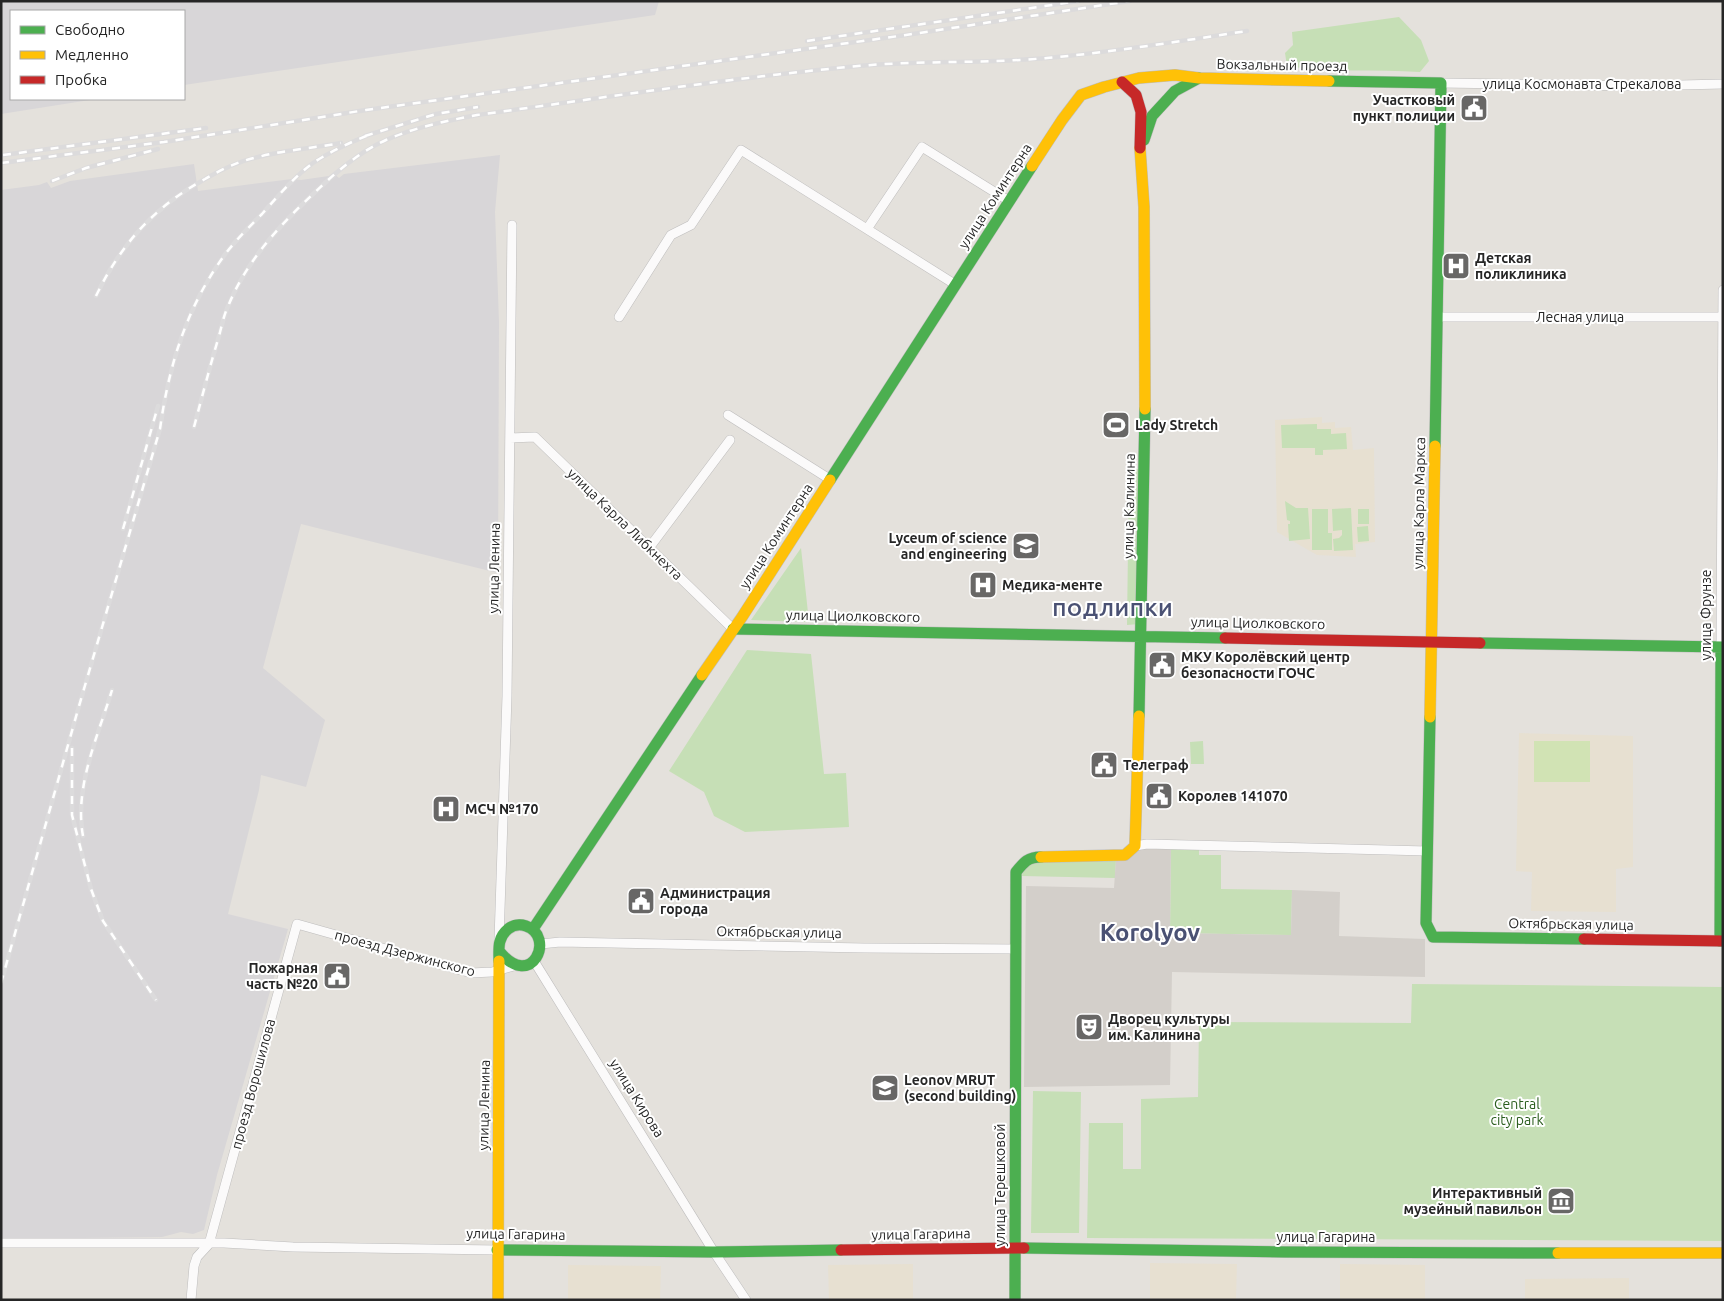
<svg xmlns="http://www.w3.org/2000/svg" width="1724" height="1301" font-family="Ubuntu,sans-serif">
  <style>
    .industrial { fill: #d8d6d8 }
    .education { fill: #e7e0d1 }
    .green { fill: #c6dfb6 }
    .pitch { fill: #d1e3b4 }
    .plaza { fill: #d3cfca }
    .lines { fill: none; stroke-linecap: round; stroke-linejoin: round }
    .street-casing { stroke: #bebdbd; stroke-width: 10 }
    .fast-casing { stroke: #bebdbd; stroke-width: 12 }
    .slow-casing { stroke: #bebdbd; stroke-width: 12 }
    .jam-casing { stroke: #bebdbd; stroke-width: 12 }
    .street { stroke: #fbfafa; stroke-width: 9 }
    .fast { stroke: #4caf50; stroke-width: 11 }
    .slow { stroke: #ffc107; stroke-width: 11 }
    .jam { stroke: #c62828; stroke-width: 11 }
    .rail-casing { stroke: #dcdbdc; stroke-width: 4.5 }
    .rail { stroke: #fff; stroke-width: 2.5; stroke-dasharray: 8; stroke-linecap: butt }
    .labels { text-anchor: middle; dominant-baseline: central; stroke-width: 4; stroke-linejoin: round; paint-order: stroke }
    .street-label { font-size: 14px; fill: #262626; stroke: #fff }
    .poi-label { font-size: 14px; font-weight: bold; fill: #262626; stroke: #fff; text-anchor: start }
    .park-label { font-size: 14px; fill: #2a5d1d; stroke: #fff }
    .district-label { font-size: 19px; font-weight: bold; letter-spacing: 1px; fill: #4a5173; stroke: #fff }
    .town-label { font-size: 24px; font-weight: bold; fill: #4a5173; stroke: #fff }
  </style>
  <rect width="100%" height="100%" fill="#e4e1dc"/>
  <path class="industrial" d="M1 1H659L655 15 184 85V11H11V99H96L1 114Z
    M500 155 495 212 499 322 498 573 301 524 263 668 325 720 306 787 261 775 259 790 228 914 288 929 217 1175 204 1230 193 1234 181 1232 162 1237 1 1239V190L39 185 47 182 51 188 70 181 194 164 198 191 292 179 301 180 329 176 333 173 339 178 344 174Z"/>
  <path class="education" d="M1322 417V423L1335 422V428L1351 427 1353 450 1374 448 1375 542 1355 544 1356 557 1317 555 1277 532 1275 420Z
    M1519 733 1633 736V867L1616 869V912L1531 911 1532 872 1516 871Z
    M1150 1263 1237 1264 1236 1300H1150Z
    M913 1264V1300H829L828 1265Z
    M1340 1264 1425 1265V1300H1340Z
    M568 1265 661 1266 660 1300H568Z
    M1629 1278V1300H1525V1279Z"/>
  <path class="green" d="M1399 17 1421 40 1429 61 1420 72C1375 69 1331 73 1287 66L1285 53 1293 45 1292 32Z
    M1317 424V429H1331V434L1346 433 1347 449 1323 450V455H1315V448H1282L1281 425Z
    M1129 469H1141L1139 624 1127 625Z
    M1285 501 1296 508H1308L1310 539 1289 541 1288 524H1290V521L1287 520Z
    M1351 508 1353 550 1334 551 1333 539 1339 538 1342 535V530L1333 531 1332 509Z
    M1312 509H1328V533H1332V550H1312Z
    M1358 509H1369V524H1358Z
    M1368 526 1369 541 1358 542 1357 527Z
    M801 548 809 622 751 620Z
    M747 650 811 654 824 774 846 773 849 827 745 832 714 816 704 792 669 771Z
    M1203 741 1204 764H1191L1190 742Z
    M1171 849H1199V855H1221V889L1292 890 1291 935 1170 933Z
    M1116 859 1115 878 1022 876 1023 869 1028 863Z
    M1412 984 1723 987V1241L1087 1238 1089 1123H1123V1169H1141V1099L1198 1097 1199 1022 1411 1023Z
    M1033 1091 1081 1092 1079 1233H1031Z"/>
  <path class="pitch" d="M1534 741H1590V782H1534Z"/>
  <path class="plaza" d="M1142 849H1171L1170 933 1291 935 1292 890 1340 892 1339 936 1425 939V977L1172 972 1170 1085 1024 1087 1026 886 1114 888 1116 859H1124Z"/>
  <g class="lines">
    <defs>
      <path id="street" d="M1441 83 1638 86 1723 84
        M867 229 922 147 1009 201
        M619 317 671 235 691 225 741 150 956 285
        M1437 317H1723
        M728 415 831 480
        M510 438 535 437 733 629
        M649 548 730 440
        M1721 647 1723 290
        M1135 846 1147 844 1427 851
        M499 940 507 696 512 225
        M541 944 560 942 864 948 1016 949
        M534 961 714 1252 746 1300
        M1 1243H224L293 1247 497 1250
        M191 1300 194 1266 197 1257 209 1244 297 924 471 973 492 972 514 966"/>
      <path id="fast" d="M1329 81 1441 83 1435 446
        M1144 140 1152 116 1175 91 1199 78
        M830 480 1032 166
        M733 629 1225 638
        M1480 643 1723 647
        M1139 716 1145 409
        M1430 717 1426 923 1433 937 1584 939
        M533 929 702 675
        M1720 941 1721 647
        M499 961C499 949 497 938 508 929 513 925 520 924 526 926 556 936 532 992 499 951
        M1024 1248 1285 1252 1558 1253
        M497 1250 714 1252 841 1250
        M1015 1300 1016 872C1024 862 1028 857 1041 857"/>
      <path id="slow" d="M1140 148 1144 207 1145 409
        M1032 166 1062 120 1081 95 1104 87 1139 78 1175 75 1199 78 1329 81
        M702 675 742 617 830 480
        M1430 717 1435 446
        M1041 857 1125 855 1135 846 1139 716
        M1558 1253H1723
        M498 1300 499 961"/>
      <path id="jam" d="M1122 82 1136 95 1141 112 1140 148
        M1225 638 1480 643
        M1584 939 1723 941
        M841 1250 1024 1248"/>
    </defs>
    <use href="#street" class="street-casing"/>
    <use href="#fast" class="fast-casing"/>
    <use href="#slow" class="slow-casing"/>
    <use href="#jam" class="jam-casing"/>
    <use href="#street" class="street"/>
    <use href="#fast" class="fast"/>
    <use href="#slow" class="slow"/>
    <use href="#jam" class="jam"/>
    <defs>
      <path id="rail" d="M807 41 1079 1
        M365 136 436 114 478 107
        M3 155 206 128
        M1 163 164 142 366 110 906 35 1130 1
        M52 181 86 168 158 149
        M96 296C121 244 154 207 205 179 222 169 239 161 258 157 285 150 313 148 341 143
        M194 427C202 397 210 366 219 336 222 325 224 314 229 304 247 261 278 227 311 196 334 174 357 153 386 140 416 127 446 121 477 115 601 98 724 79 848 67 914 60 981 64 1047 58 1114 52 1181 41 1247 31
        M123 529 158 406
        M72 748V815L91 889 103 921 156 1000
        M83 836C74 787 98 736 112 690
        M1 983 79 706 160 429C169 364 187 306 226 253 237 239 250 226 262 214 278 196 294 177 313 163 331 151 351 142 371 134"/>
    </defs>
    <use href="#rail" class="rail-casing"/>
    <use href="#rail" class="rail"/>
  </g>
  <defs>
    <symbol id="civic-square" viewBox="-11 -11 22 22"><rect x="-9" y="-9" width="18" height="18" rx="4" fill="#686766" stroke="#fff"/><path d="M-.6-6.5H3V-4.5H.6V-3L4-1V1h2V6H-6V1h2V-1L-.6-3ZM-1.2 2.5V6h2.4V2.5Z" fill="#fff"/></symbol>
    <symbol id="hospital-square" viewBox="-11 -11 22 22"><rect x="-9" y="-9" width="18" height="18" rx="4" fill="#686766" stroke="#fff"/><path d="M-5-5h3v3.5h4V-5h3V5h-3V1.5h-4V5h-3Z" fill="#fff"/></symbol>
    <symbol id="stadium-square" viewBox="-11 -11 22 22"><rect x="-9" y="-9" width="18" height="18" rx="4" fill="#686766" stroke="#fff"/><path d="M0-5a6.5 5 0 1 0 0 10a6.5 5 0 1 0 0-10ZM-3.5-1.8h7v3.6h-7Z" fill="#fff"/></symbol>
    <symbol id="school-square" viewBox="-11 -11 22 22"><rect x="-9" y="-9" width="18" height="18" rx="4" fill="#686766" stroke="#fff"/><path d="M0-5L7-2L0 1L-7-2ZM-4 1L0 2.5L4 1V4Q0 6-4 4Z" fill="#fff"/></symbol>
    <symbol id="theatre-square" viewBox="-11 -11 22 22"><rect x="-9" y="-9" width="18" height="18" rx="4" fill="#686766" stroke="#fff"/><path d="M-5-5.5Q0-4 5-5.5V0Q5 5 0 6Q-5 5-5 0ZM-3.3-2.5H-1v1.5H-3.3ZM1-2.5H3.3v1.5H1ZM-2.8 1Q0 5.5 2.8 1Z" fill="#fff"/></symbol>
    <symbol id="university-square" viewBox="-11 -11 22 22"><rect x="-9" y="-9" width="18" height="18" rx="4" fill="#686766" stroke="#fff"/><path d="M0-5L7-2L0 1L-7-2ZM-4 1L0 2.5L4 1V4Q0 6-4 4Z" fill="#fff"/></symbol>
    <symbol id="museum-square" viewBox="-11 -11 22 22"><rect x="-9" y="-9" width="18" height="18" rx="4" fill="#686766" stroke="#fff"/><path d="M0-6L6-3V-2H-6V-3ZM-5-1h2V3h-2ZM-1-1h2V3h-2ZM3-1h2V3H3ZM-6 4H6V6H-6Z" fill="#fff"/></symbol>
  </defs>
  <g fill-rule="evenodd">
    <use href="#civic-square" x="1458" y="92" width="32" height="32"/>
    <use href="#hospital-square" x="1440" y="250" width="32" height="32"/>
    <use href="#stadium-square" x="1100" y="409" width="32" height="32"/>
    <use href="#school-square" x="1010" y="530" width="32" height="32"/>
    <use href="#hospital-square" x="967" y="569" width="32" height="32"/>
    <use href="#civic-square" x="1146" y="649" width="32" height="32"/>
    <use href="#civic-square" x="1088" y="749" width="32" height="32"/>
    <use href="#civic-square" x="1143" y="780" width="32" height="32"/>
    <use href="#hospital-square" x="430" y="793" width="32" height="32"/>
    <use href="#civic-square" x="625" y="885" width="32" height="32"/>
    <use href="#civic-square" x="321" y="960" width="32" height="32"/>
    <use href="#theatre-square" x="1073" y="1011" width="32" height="32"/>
    <use href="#university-square" x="869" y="1072" width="32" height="32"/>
    <use href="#museum-square" x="1545" y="1185" width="32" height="32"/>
  </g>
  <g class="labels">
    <g class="street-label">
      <text transform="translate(1282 65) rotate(1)">Вокзальный проезд</text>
      <text x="1582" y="84">улица Космонавта Стрекалова</text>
      <text transform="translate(995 196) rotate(-57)">улица Коминтерна</text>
      <text x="1580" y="317">Лесная улица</text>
      <text transform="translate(1419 503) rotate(-89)">улица Карла Маркса</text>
      <text transform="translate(1129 506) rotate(-89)">улица Калинина</text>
      <text transform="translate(625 524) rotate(44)">улица Карла Либкнехта</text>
      <text transform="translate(776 536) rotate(-57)">улица Коминтерна</text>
      <text transform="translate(494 568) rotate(-89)">улица Ленина</text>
      <text transform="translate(1706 615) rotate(-90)">улица Фрунзе</text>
      <text transform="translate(853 616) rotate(1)">улица Циолковского</text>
      <text transform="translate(1258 623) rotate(1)">улица Циолковского</text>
      <text transform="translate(1571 924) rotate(1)">Октябрьская улица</text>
      <text transform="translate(779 932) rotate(1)">Октябрьская улица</text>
      <text transform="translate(405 953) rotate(15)">проезд Дзержинского</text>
      <text transform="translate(253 1084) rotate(-75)">проезд Ворошилова</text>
      <text transform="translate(637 1098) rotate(58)">улица Кирова</text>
      <text transform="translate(484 1105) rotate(-89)">улица Ленина</text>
      <text transform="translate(1000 1185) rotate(-90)">улица Терешковой</text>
      <text transform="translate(516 1234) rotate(1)">улица Гагарина</text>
      <text transform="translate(921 1234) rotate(-1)">улица Гагарина</text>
      <text x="1326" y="1237">улица Гагарина</text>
    </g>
    <g class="poi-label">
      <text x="1455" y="100" text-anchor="end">Участковый<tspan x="1455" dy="16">пункт полиции</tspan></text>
      <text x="1475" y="258">Детская<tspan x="1475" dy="16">поликлиника</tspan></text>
      <text x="1135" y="425">Lady Stretch</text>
      <text x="1007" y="538" text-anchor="end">Lyceum of science<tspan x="1007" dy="16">and engineering</tspan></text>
      <text x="1002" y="585">Медика-менте</text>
      <text x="1181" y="657">МКУ Королёвский центр<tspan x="1181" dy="16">безопасности ГОЧС</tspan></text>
      <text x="1123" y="765">Телеграф</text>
      <text x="1178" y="796">Королев 141070</text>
      <text x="465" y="809">МСЧ №170</text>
      <text x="660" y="893">Администрация<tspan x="660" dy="16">города</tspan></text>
      <text x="318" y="968" text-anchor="end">Пожарная<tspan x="318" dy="16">часть №20</tspan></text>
      <text x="1108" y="1019">Дворец культуры<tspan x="1108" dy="16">им. Калинина</tspan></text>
      <text x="904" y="1080">Leonov MRUT<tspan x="904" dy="16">(second building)</tspan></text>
      <text x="1542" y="1193" text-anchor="end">Интерактивный<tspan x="1542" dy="16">музейный павильон</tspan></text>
    </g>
    <g class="park-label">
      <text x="1517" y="1104">Central<tspan x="1517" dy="16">city park</tspan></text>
    </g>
    <g class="district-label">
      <text x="1113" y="609">ПОДЛИПКИ</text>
    </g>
    <g class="town-label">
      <text x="1150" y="932">Korolyov</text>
    </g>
  </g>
  <rect width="1724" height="1301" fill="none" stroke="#262626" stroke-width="5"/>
  <rect x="10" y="10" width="175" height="90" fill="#ffffff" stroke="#a8a8a8"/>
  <rect x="20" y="26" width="25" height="8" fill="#4caf50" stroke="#a8a8a8"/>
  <text x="55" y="35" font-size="15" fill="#262626">Свободно</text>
  <rect x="20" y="51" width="25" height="8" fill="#ffc107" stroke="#a8a8a8"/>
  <text x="55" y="60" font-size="15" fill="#262626">Медленно</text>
  <rect x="20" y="76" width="25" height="8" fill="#c62828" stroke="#a8a8a8"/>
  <text x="55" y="85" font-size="15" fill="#262626">Пробка</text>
</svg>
